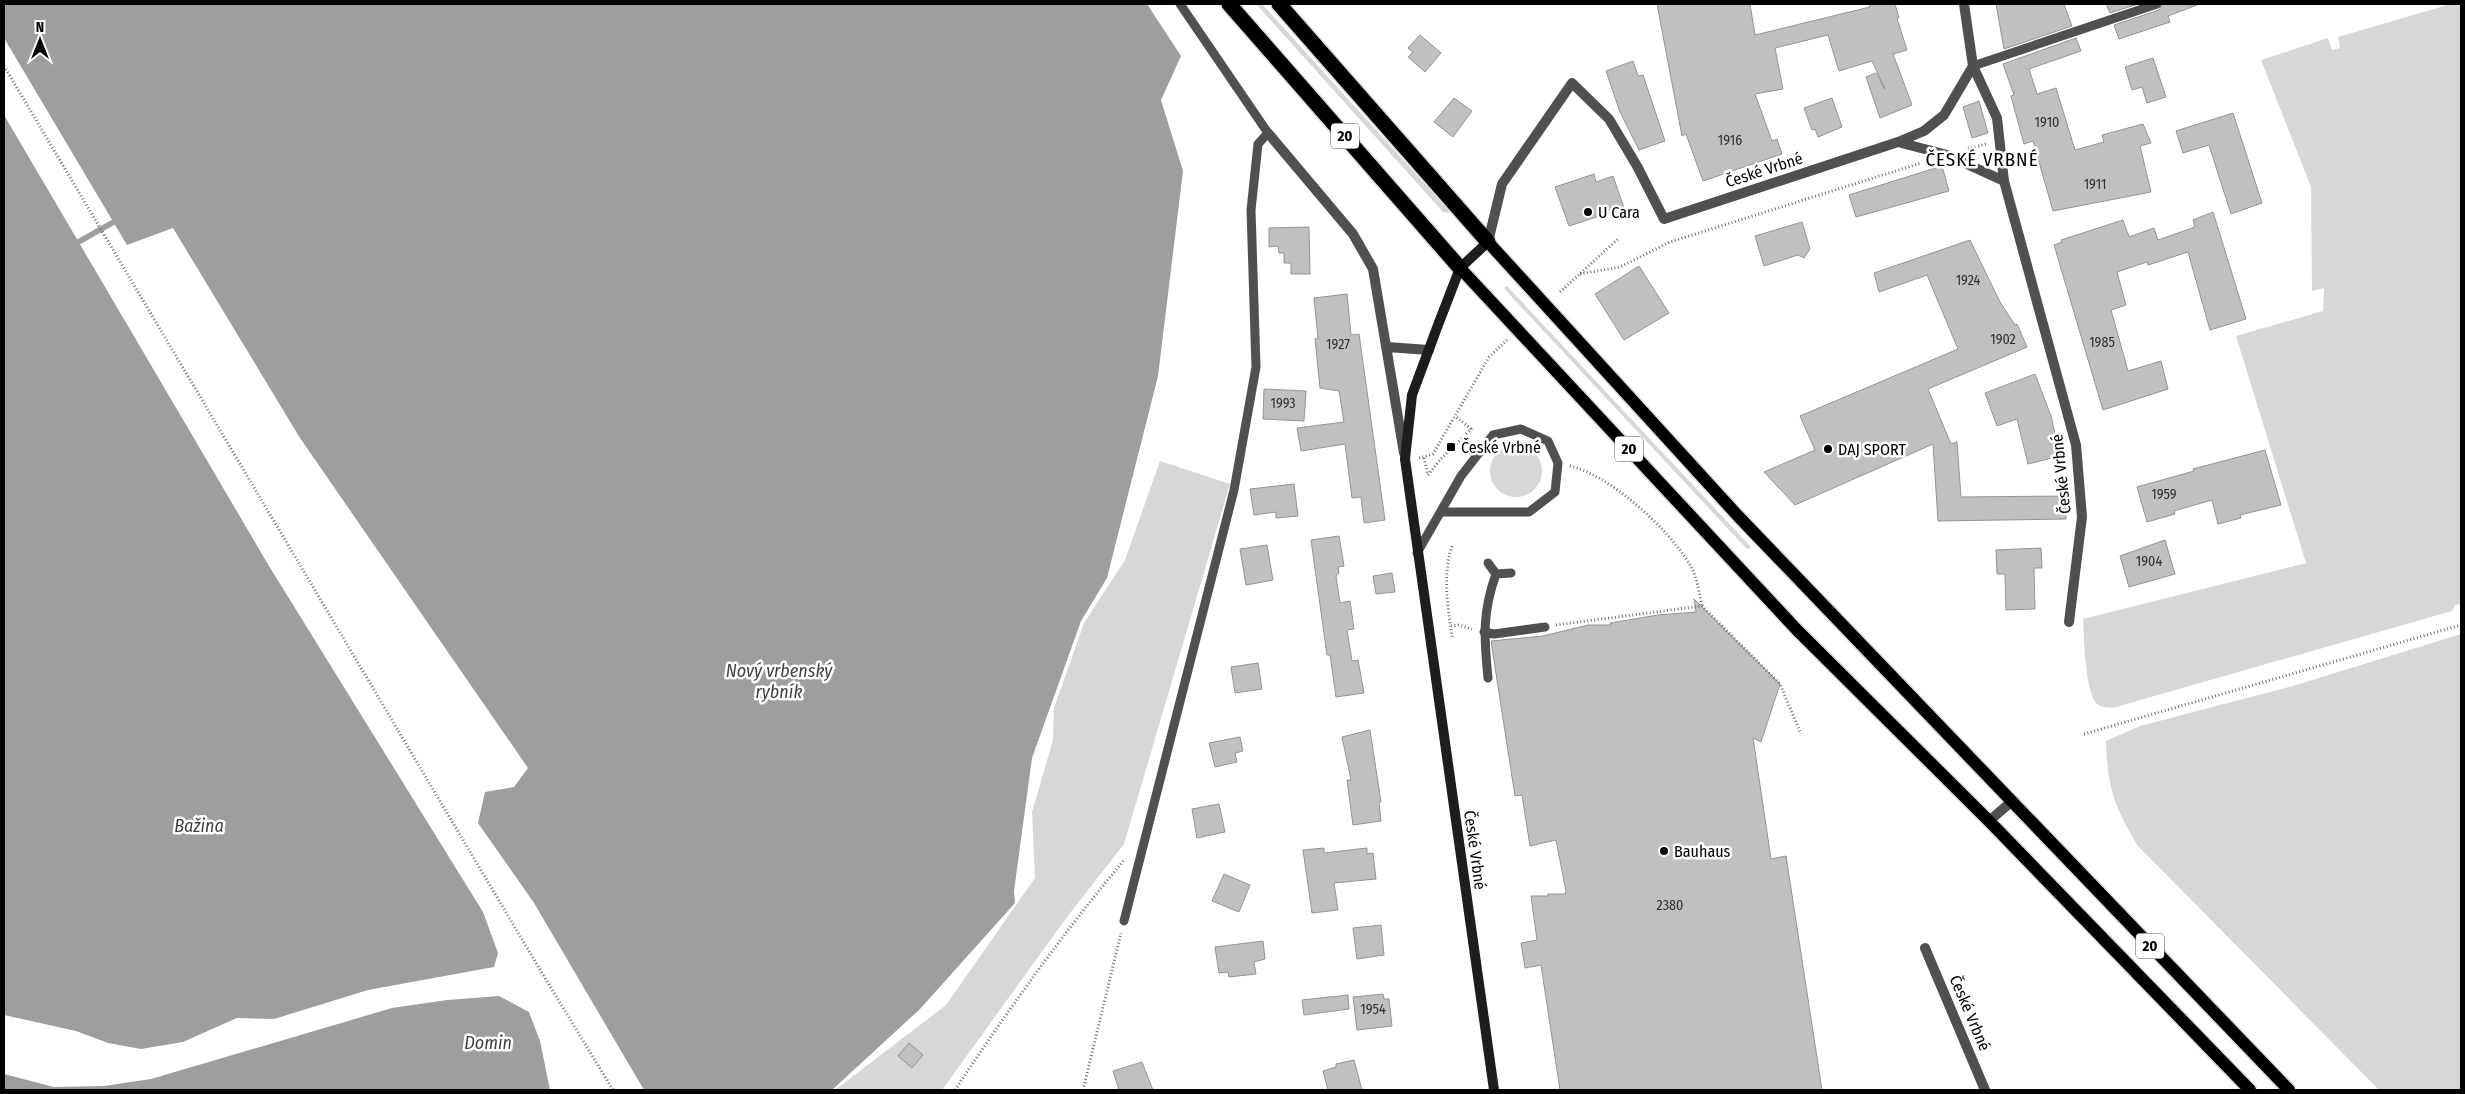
<svg xmlns="http://www.w3.org/2000/svg" width="2465" height="1094" font-family="'Fira Sans Condensed',sans-serif">
  <style>
    .green { fill: #d7d7d7 }
    .water { fill: #9e9e9e }
    .lines { fill: none; stroke-linecap: round; stroke-linejoin: round }
    .stream { stroke: #9e9e9e; stroke-width: 5.5 }
    .building { fill: #c0c0c0; stroke: #949494 }
    .primary-casing { stroke: #dbdbdb; stroke-width: 15 }
    .highway-casing { stroke: #dbdbdb; stroke-width: 18 }
    .path { stroke: #727272; stroke-width: 3; stroke-dasharray: 1 2.5; stroke-linecap: butt }
    .lane { stroke: #505050; stroke-width: 9 }
    .street { stroke: #505050; stroke-width: 10 }
    .secondary { stroke: #1d1d1d; stroke-width: 10 }
    .primary { stroke: #000; stroke-width: 12 }
    .highway { stroke: #000; stroke-width: 15 }
    .poi-dot { fill: #000; stroke: #fff; stroke-width: 2 }
    .labels { text-anchor: middle; dominant-baseline: central; stroke-width: 5; stroke-linejoin: round; paint-order: stroke }
    .number-label { font-size: 14px; fill: #303030 }
    .shield { fill: #fff; stroke: #4c4c4c; stroke-width: 1 }
    .shield-label { font-size: 15px; font-weight: bold; fill: #000 }
    .street-label { font-size: 16px; fill: #000; stroke: #fff }
    .poi-label { font-size: 16px; fill: #000; stroke: #fff; text-anchor: start }
    .water-label { font-size: 18px; font-style: italic; fill: #3f3f3f; stroke: #fff }
    .quarter-label { font-size: 19px; letter-spacing: 1px; fill: #000; stroke: #fff }
  </style>
  <rect width="100%" height="100%" fill="#fff"/>
  <path class="green" d="M1256 4H1262L1451 213 1443 212Z
    M2451 4H2461V604L2455 605 2452 611 2116 707C2109 708 2102 708 2097 704 2085 693 2084 636 2083 619L2306 563 2236 336 2323 311 2324 288 2312 291 2311 187 2261 60 2328 38 2332 50 2340 48 2338 37Z
    M1507 286 1750 546V549L1746 548 1510 295 1504 288Z
    M1490 471a26 26 0 1 1 52 0a26 26 0 1 1-52 0Z
    M1160 461 1230 484 1124 844 1067 917 942 1090H835L946 1005 1035 878 1032 812 1053 740 1054 708 1084 623 1125 560Z
    M2461 634V1090H2379L2138 846C2115 808 2107 787 2106 741L2140 726 2293 686Z"/>
  <path class="water" d="M4 4H1147L1181 56 1161 100 1183 171 1158 376 1107 578 1081 621 1032 758 1014 891 1015 903 920 1009 832 1090H644L534 903 478 823 485 792 514 787 528 768 300 438 173 228 127 245 4 38Z
    M4 115 269 566 483 912 498 953 494 967 368 990 274 1019 237 1018 183 1042 141 1049 108 1043 76 1031 4 1015Z
    M499 996 529 1012 540 1041 550 1090H4V1074L54 1087 104 1086 151 1079 392 1008 447 1000Z"/>
  <g class="lines">
    <path class="stream" d="M73 245 119 219"/>
  </g>
  <path class="building" d="M1657 4H1750L1755 35 1870 7 1869 4H1895L1899 18H1897L1907 50 1893 54 1912 105 1880 118 1866 77 1876 73 1885 89 1872 61 1839 71 1828 35 1775 48 1783 89 1755 94 1772 141 1777 139 1782 154 1703 181 1686 134 1682 136Z
    M1996 4H2064L2072 26 2004 49Z
    M2106 4H2138L2110 13Z
    M2163 4 2197 5 2168 16 2170 22 2119 39 2114 25 2159 10Z
    M1420 35 1441 53 1425 72 1408 57 1413 52 1408 48Z
    M2076 38 2081 51 2029 69 2037 94 2056 88 2075 150 2104 142 2102 135 2143 124 2151 143 2140 146 2151 192 2053 211 2033 141 2024 144 2011 96 2014 95 2003 64Z
    M2153 58 2166 97 2147 103 2142 87 2132 90 2125 67Z
    M1633 61 1638 76 1643 75 1665 141 1639 150 1620 112 1606 71Z
    M1454 98 1472 111 1453 137 1434 122Z
    M1832 98 1842 127 1818 137 1815 129 1812 130 1804 108Z
    M1979 101 1988 133 1972 138 1963 107Z
    M2233 113 2262 203 2231 214 2209 145 2183 153 2176 131Z
    M1942 166 1949 191 1856 217 1849 195Z
    M1594 174 1596 182 1613 176 1624 208 1569 226 1555 187Z
    M2213 212 2246 319 2210 330 2188 252 2148 265 2147 262 2117 272 2126 305 2111 310 2128 371 2161 361 2168 389 2103 410 2054 245 2062 242 2061 240 2123 220 2129 237 2154 228 2158 240 2195 227 2193 220Z
    M1802 222 1810 249 1804 258 1798 255 1764 266 1755 236Z
    M1309 227 1310 274H1291V263H1284V253H1279L1278 246 1269 247V228Z
    M1970 240 2000 302 2015 325 2017 324 2027 347 1928 389 1951 444 1957 442 1961 497 2066 496V519L1938 521 1933 444 1795 505 1764 472 1815 450 1800 416 1958 349 1927 275 1879 292 1874 273Z
    M1639 266 1669 313 1624 340 1595 294Z
    M1347 294 1351 335 1359 334 1385 520 1364 523 1361 497 1352 498 1345 444 1301 451 1297 428 1344 422 1339 391 1320 388 1315 339 1318 338 1314 298Z
    M2035 374 2051 416 2060 456 2028 464 2017 419 1997 426 1985 393Z
    M1264 389 1306 391 1304 421 1263 419Z
    M2265 450 2281 505 2240 515 2241 518 2218 524 2212 500 2174 511 2175 514 2147 522 2137 487 2194 471 2193 469Z
    M1294 484 1298 516 1276 518V512L1254 515 1250 489Z
    M1339 536 1344 566 1338 567 1339 573 1336 576 1340 603 1350 601 1354 629 1347 630 1352 661 1358 660 1364 693 1336 697 1330 655H1327L1311 540Z
    M2165 540 2175 574 2129 587 2120 556Z
    M1267 545 1273 580 1246 585 1240 549Z
    M2041 548 2042 568H2034L2035 609 2006 610 2005 574H1997L1996 550Z
    M1392 573 1395 592 1376 594 1373 576Z
    M1694 599 1780 684 1761 742 1753 738 1771 859 1786 856 1822 1090H1560L1541 965 1525 968 1521 943 1537 940 1531 896H1548V894H1565L1566 891 1556 840 1530 846 1522 795 1515 796 1491 641 1543 636 1588 625H1611L1610 623 1658 615 1696 612Z
    M1258 663 1262 689 1235 693 1231 667Z
    M1370 730 1381 802H1379L1381 821 1353 825 1347 780H1351L1342 737Z
    M1240 737 1243 751 1235 753 1237 762 1215 767 1209 743Z
    M1219 804 1225 832 1197 838 1192 809Z
    M1324 848V853L1367 848V854L1373 853 1376 879 1334 883 1338 910 1312 913 1303 850Z
    M1224 874 1250 885 1239 912 1212 901Z
    M1381 925 1384 955 1357 959 1353 928Z
    M1263 941 1265 959 1254 962 1256 974 1229 977 1228 972 1219 973 1215 947Z
    M1383 994 1384 999H1389L1392 1026 1357 1030 1353 997Z
    M1348 995 1349 1009 1304 1015 1302 1000Z
    M909 1043 923 1055 912 1068 898 1056Z
    M1354 1060 1362 1090H1328L1323 1071 1336 1067V1064Z
    M1142 1062 1153 1090H1119L1113 1071Z"/>
  <g class="lines">
    <defs>
      <path id="primary" d="M1488 242 1738 516 2289 1090
        M1460 268 1797 630 1989 821 2250 1090"/>
      <path id="highway" d="M1229 4 1460 268
        M1279 4 1488 242"/>
    </defs>
    <use href="#primary" class="primary-casing"/>
    <use href="#highway" class="highway-casing"/>
    <path class="path" d="M4 66 539 968 613 1090
      M1968 149 1986 144
      M1580 274 1620 267 1670 242 1921 163
      M1560 292 1619 238
      M1419 458 1433 454 1489 357 1507 340
      M1424 458 1428 475 1439 461 1471 429 1455 416
      M1570 466C1610 475 1669 529 1690 565 1697 576 1699 593 1702 606
      M1452 546C1442 577 1448 606 1452 637
      M1556 625 1702 606 1780 684 1801 734
      M1451 626 1459 625 1472 629
      M2084 734 2461 625
      M955 1090C1008 1010 1063 933 1125 859
      M1083 1090 1121 933"/>
    <path class="lane" d="M1973 66 2157 4
      M1417 553 1461 476 1493 435 1521 429 1548 441 1558 463 1555 492 1529 512H1442
      M1488 563 1496 574
      M1484 632 1494 634 1545 627
      M1488 678C1484 638 1482 613 1496 574L1511 573
      M1124 921 1234 490 1256 367 1251 210 1258 144 1268 133 1180 4"/>
    <path class="street" d="M1973 66 1997 118 2004 181 2076 445 2082 517 2069 622
      M1268 133 1353 234 1373 269 1404 453
      M1898 142 1947 155 2004 181
      M1488 242 1502 184 1572 83 1609 119 1637 166 1664 219 1898 142 1924 131 1944 115 1973 66 1964 4
      M1387 347 1429 350
      M1989 821 2011 802
      M1925 948 1985 1090"/>
    <path class="secondary" d="M1488 242 1460 268 1438 325 1412 395 1405 459 1494 1090"/>
    <use href="#primary" class="primary"/>
    <use href="#highway" class="highway"/>
  </g>
  <g class="poi-dot">
    <circle cx="1588" cy="212" r="5"/>
    <rect x="1446" y="442" width="10" height="10" rx="2.5"/>
    <circle cx="1828" cy="449" r="5"/>
    <circle cx="1664" cy="851" r="5"/>
  </g>
  <g class="labels">
    <g class="number-label">
      <text x="2047" y="122">1910</text>
      <text x="1730" y="140">1916</text>
      <text x="2095" y="184">1911</text>
      <text x="1968" y="280">1924</text>
      <text x="2003" y="339">1902</text>
      <text x="2102" y="342">1985</text>
      <text x="1338" y="344">1927</text>
      <text x="1283" y="403">1993</text>
      <text x="2164" y="494">1959</text>
      <text x="2149" y="561">1904</text>
      <text x="1670" y="905">2380</text>
      <text x="1373" y="1009">1954</text>
    </g>
    <g class="shield">
      <rect x="1331" y="123.5" width="28" height="25" rx="4"/>
      <rect x="1615" y="436.5" width="28" height="25" rx="4"/>
      <rect x="2136" y="933.5" width="28" height="25" rx="4"/>
    </g>
    <g class="shield-label">
      <text x="1345" y="136">20</text>
      <text x="1629" y="449">20</text>
      <text x="2150" y="946">20</text>
    </g>
    <g class="street-label">
      <text transform="translate(1764 170) rotate(-18)">České Vrbné</text>
      <text transform="translate(2061 474) rotate(-96)">České Vrbné</text>
      <text transform="translate(1475 850) rotate(82)">České Vrbné</text>
      <text transform="translate(1970 1013) rotate(67)">České Vrbné</text>
    </g>
    <g class="poi-label">
      <text x="1598" y="212">U Cara</text>
      <text x="1461" y="447">České Vrbné</text>
      <text x="1838" y="449">DAJ SPORT</text>
      <text x="1674" y="851">Bauhaus</text>
    </g>
    <g class="water-label">
      <text x="779" y="671">Nový vrbenský<tspan x="779" dy="21">rybník</tspan></text>
      <text x="199" y="826">Bažina</text>
      <text x="488" y="1043">Domin</text>
    </g>
    <g class="quarter-label">
      <text x="1982" y="159">ČESKÉ VRBNÉ</text>
    </g>
  </g>
  <rect width="2465" height="1094" fill="none" stroke="#000000" stroke-width="10"/>
  <g transform="translate(40 40)" stroke="#ffffff" stroke-width="4" paint-order="stroke">
  <path d="M0-4L9 19L0 12L-9 19Z" fill="#000000"/>
  <text y="-8" font-size="14" font-weight="bold" text-anchor="middle" fill="#000000">N</text>
  </g>
</svg>
